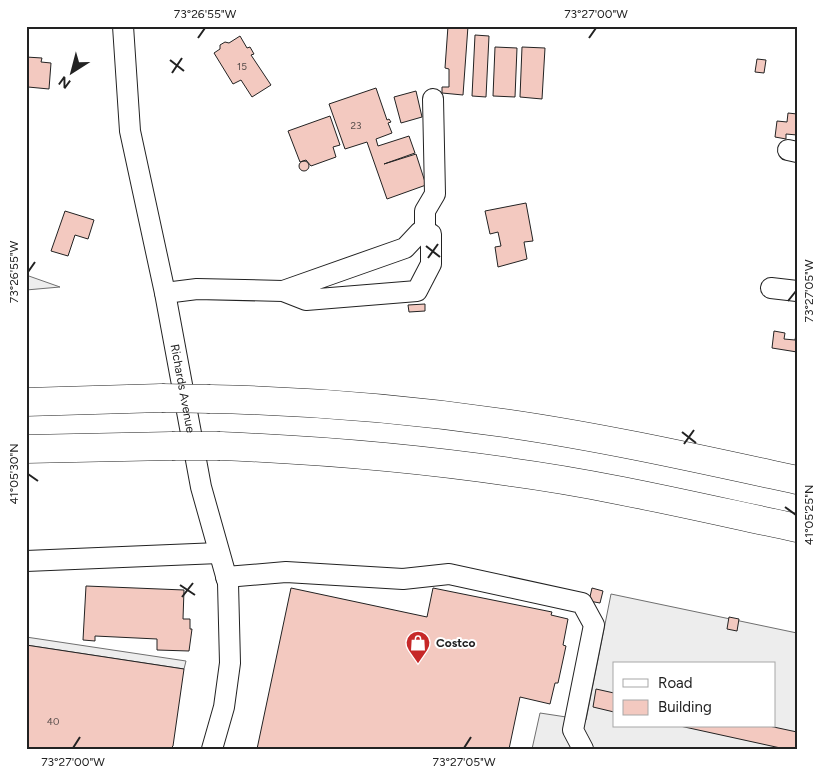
<svg xmlns="http://www.w3.org/2000/svg" width="823" height="775" font-family="Figtree,sans-serif">
  <style>
    .green { fill: #eee; stroke: #6f6f6f }
    .parking { fill: #ededed; stroke: #6f6f6f; fill-rule: evenodd }
    .building { fill: #f3c9c0; stroke: #222 }
    .lines { fill: none; stroke-linecap: round; stroke-linejoin: round }
    .minor-casing { stroke: #222; stroke-width: 22 }
    .highway-casing { stroke: #222; stroke-width: 29 }
    .minor { stroke: #fff; stroke-width: 20 }
    .highway { stroke: #fff; stroke-width: 28 }
    .highway-bridge-casing { stroke: #222; stroke-width: 29; stroke-linecap: butt }
    .highway-bridge { stroke: #fff; stroke-width: 28 }
    .ticks { fill: none; stroke: #222; stroke-width: 2 }
    .labels { text-anchor: middle; dominant-baseline: central; stroke-width: 4; stroke-linejoin: round; paint-order: stroke }
    .number-label { font-size: 10px; fill: #564c4a }
    .street-label { font-size: 12px; fill: #222; stroke: #fff }
    .poi-label { font-size: 12px; font-weight: bold; fill: #222; stroke: #fff; text-anchor: start }
    .neatline { fill: none; stroke: #222; stroke-width: 2 }
    .ticks-label { font-size: 12px; text-anchor: middle; fill: #222 }
  </style>
  <rect width="100%" height="100%" fill="#fff"/>
  <path class="green" d="M26 275 60 287 26 290Z"/>
  <path class="parking" d="M611 594 797 633V749H532L540 713 586 720ZM614 664H774V726H614Z
    M26 637 186 661 184 669 26 645Z"/>
  <path class="building" d="M448 26H468L463 95 442 93V87H449V69L445 68Z
    M475 35 489 36 486 97 472 96Z
    M240 36 247 48 250 47 254 54 251 55 271 85 252 97 241 80 233 84 214 53 220 49V45L225 42 229 43Z
    M495 47 517 48 515 97 493 96Z
    M522 47 545 48 542 99 520 97Z
    M26 57 42 58 41 62 51 63 49 89 28 87Z
    M757 59 766 60 764 73 755 72Z
    M376 88 387 120 389 119 391 122 388 123 392 133 376 139 378 146 409 136 415 153 384 164 416 154 426 185 387 199 367 142 345 149 329 104Z
    M416 91 422 117 401 123 394 97Z
    M788 113 797 114V135L786 134V139L775 137 777 121 787 122Z
    M330 116 340 145 333 147 336 157 311 166 306 160 300 162 288 131Z
    M299 166a5 5 0 1 1 10 0a5 5 0 1 1-10 0Z
    M526 203 533 241 524 242 527 259 498 267 495 247 501 246 498 232 490 234 485 211Z
    M65 211 94 220 88 239 75 235 68 256 51 251Z
    M425 304V311L409 312 408 305Z
    M797 329V352L772 348 774 331 785 333 784 339 795 340Z
    M86 586 184 590 183 619H190V629H192L189 651 157 650V639L95 636V641L83 640Z
    M291 588 427 617 433 588 552 612 551 615 568 619 563 645 566 646 558 683H555L550 704 520 697 509 749H257Z
    M592 588 603 591 600 603 589 601Z
    M729 617 739 619 737 631 727 629Z
    M26 645 184 669 173 746 170 749H26Z
    M596 689 614 693V712L593 707Z
    M680 726H769L797 732V749H785Z"/>
  <g class="lines">
    <defs>
      <g id="minor">
        <path id="s1" d="M123 26 130 131 165 293 201 487 228 583 230 663 224 707 212 749"/>
        <path d="M788 150 797 152"/>
        <path d="M425 233V211L435 194 433 99"/>
        <path d="M771 288 797 291"/>
        <path d="M165 293 197 289 283 291 306 300 417 291 431 264V234L420 232 405 248 283 291"/>
        <path d="M26 561 219 553"/>
        <path d="M226 577 286 572 403 579 449 574 582 603 594 625 573 730 583 749"/>
      </g>
      <path id="highway" d="M210 399C308 401 407 409 504 423 602 437 700 459 797 480
        M26 402 162 398
        M220 446C317 450 414 458 510 472 607 485 702 508 797 528
        M26 449 172 446"/>
    </defs>
    <use href="#minor" class="minor-casing"/>
    <use href="#highway" class="highway-casing"/>
    <use href="#minor" class="minor"/>
    <use href="#highway" class="highway"/>
    <defs>
      <path id="highway-bridge" d="M162 398 210 399
        M172 446H220"/>
    </defs>
    <use href="#highway-bridge" class="highway-bridge-casing"/>
    <use href="#highway-bridge" class="highway-bridge"/>
  </g>
  <path class="ticks" d="M198 38 205 28M589 38 596 28M170 60 184 71M172 73 182 58M426 246 440 257M428 258 438 244M28 272 35 262M788 301 796 291M682 432 696 443M684 444 694 430M28 474 38 481M785 507 796 515M180 585 195 595M182 597 193 583M73 748 80 737M464 748 471 737"/>
  <defs>
    <symbol id="shop-pin" viewBox="-11 -11 22 30"><path d="M0 17L-7.5 6A9.5 9.5 0 1 1 7.5 6Z" fill="#c62828" stroke="#fff"/><path d="M-5-2.5h2.3a2.7 3.5 0 0 1 5.4 0H5L5.5 6h-11ZM-1.5-2.5h3a1.5 2.3 0 0 0-3 0Z" fill="#fff"/></symbol>
  </defs>
  <g fill-rule="evenodd">
    <use href="#shop-pin" x="404" y="629" width="28" height="38"/>
  </g>
  <g class="labels">
    <g class="number-label">
      <text x="242" y="66">15</text>
      <text x="356" y="125">23</text>
      <text x="53" y="721">40</text>
    </g>
    <g class="street-label">
      <text stroke="none"><textPath href="#s1" startOffset="368">Richards Avenue</textPath></text>
    </g>
    <g class="poi-label">
      <text x="436" y="643">Costco</text>
    </g>
  </g>
  <rect width="823" height="775" fill="none" stroke="#ffffff" stroke-width="55"/>
  <rect x="613" y="662" width="162" height="65" fill="#ffffff" stroke="#a7a7a7"/>
  <rect x="623" y="679" width="25" height="8" fill="#ffffff" stroke="#a7a7a7"/>
  <text x="658" y="688" font-size="15" fill="#222222">Road</text>
  <rect x="623" y="700" width="25" height="15" fill="#f3c9c0" stroke="#a7a7a7"/>
  <text x="658" y="712" font-size="15" fill="#222222">Building</text>
  <g transform="translate(72 72) rotate(216)" stroke="#ffffff" stroke-width="4" paint-order="stroke">
  <path d="M0-4L9 19L0 12L-9 19Z" fill="#222222"/>
  <text y="-8" font-size="14" font-weight="bold" text-anchor="middle" fill="#222222">N</text>
  </g>
  <rect x="28" y="28" width="768" height="720" class="neatline"/>
  <g class="ticks-label">
    <text x="205" y="18">73°26'55"W</text>
    <text x="596" y="18">73°27'00"W</text>
    <text transform="translate(14 272) rotate(-90)" y="4">73°26'55"W</text>
    <text transform="translate(809 291) rotate(-90)" y="4">73°27'05"W</text>
    <text transform="translate(14 474) rotate(-90)" y="4">41°05'30"N</text>
    <text transform="translate(809 515) rotate(-90)" y="4">41°05'25"N</text>
    <text x="73" y="766">73°27'00"W</text>
    <text x="464" y="766">73°27'05"W</text>
  </g>
</svg>
